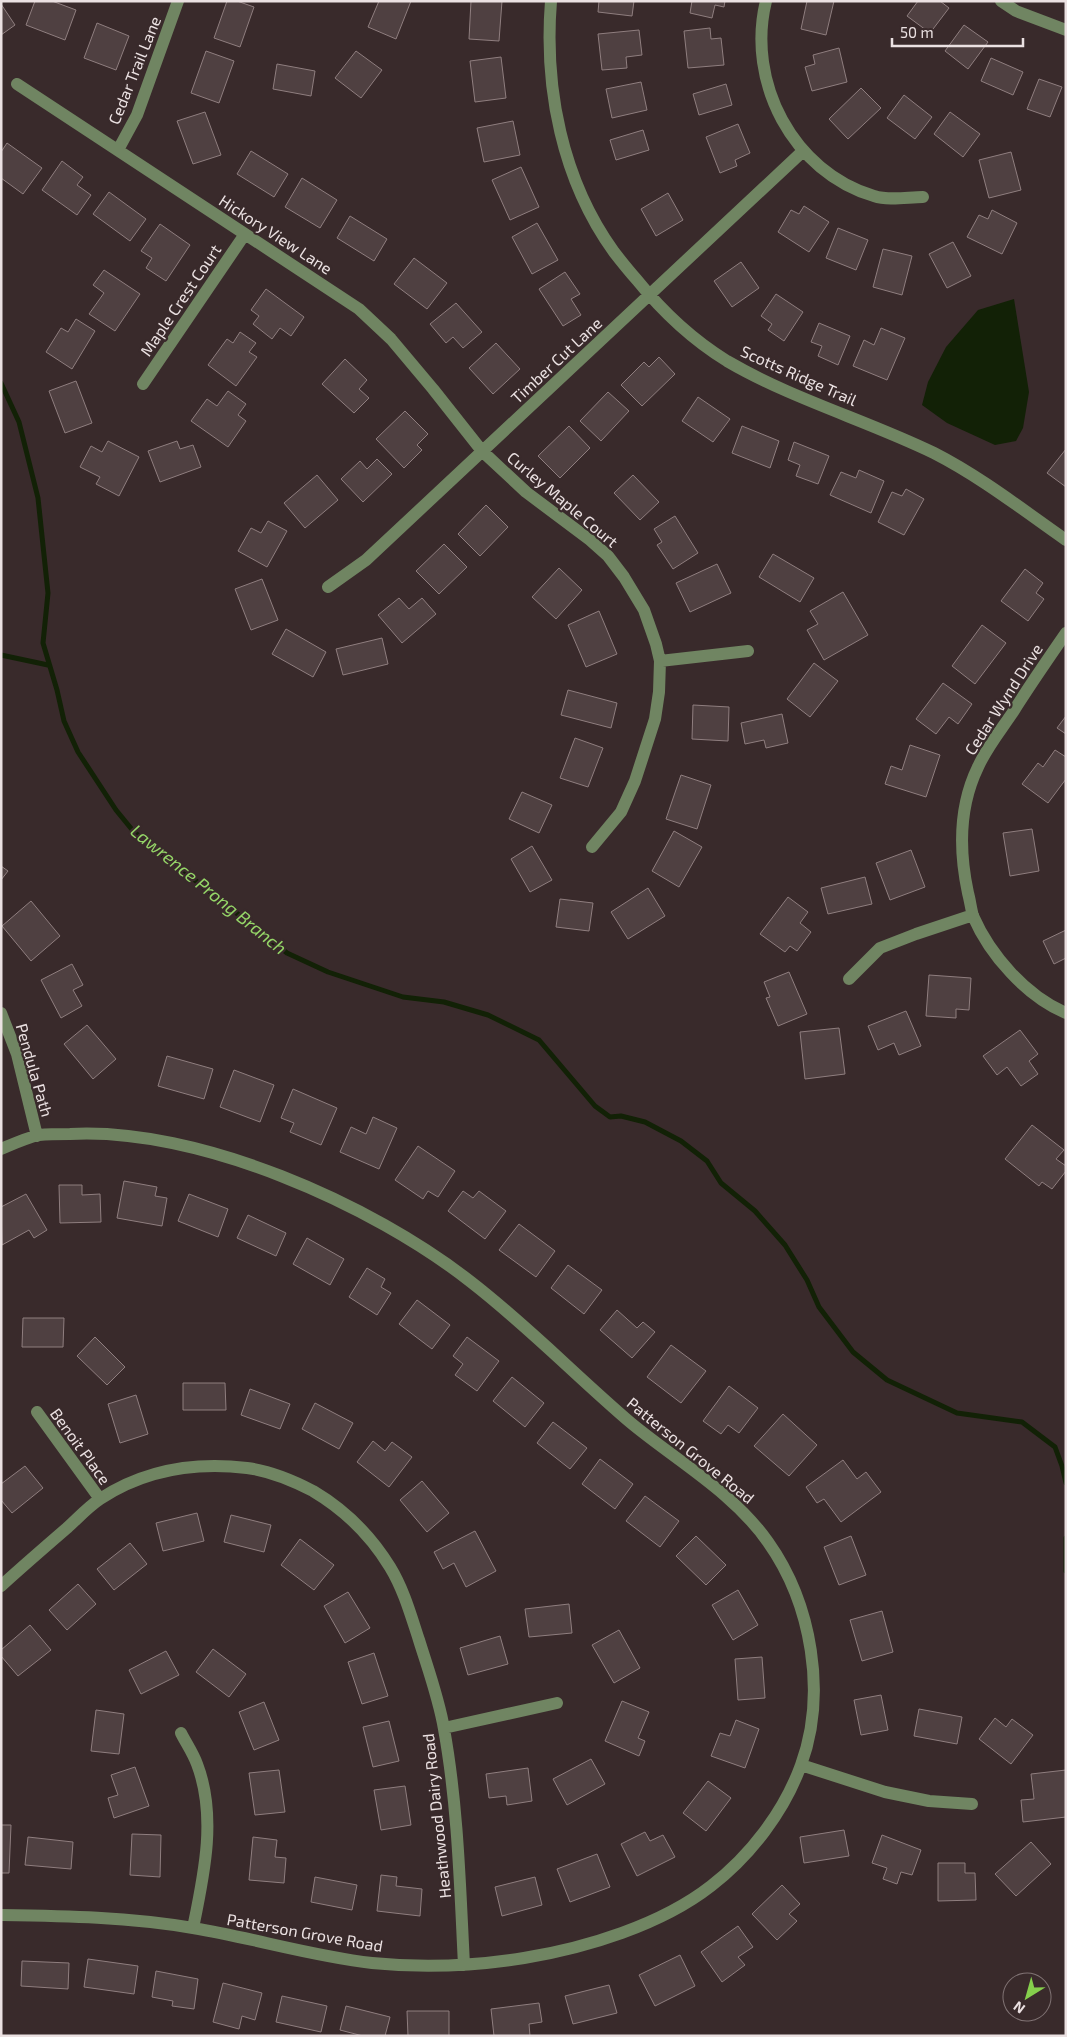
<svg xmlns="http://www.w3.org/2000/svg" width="1067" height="2037" font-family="'Exo 2',sans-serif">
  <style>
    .water { fill: #122106 }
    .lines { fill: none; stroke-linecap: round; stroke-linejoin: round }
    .stream { stroke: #122106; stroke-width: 5 }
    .building { fill: #4f4041; stroke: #8f7e7f }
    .minor { stroke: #708562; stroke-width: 12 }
    .labels { text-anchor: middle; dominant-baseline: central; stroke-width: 4.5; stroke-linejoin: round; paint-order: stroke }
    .street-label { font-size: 16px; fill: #ebe1e2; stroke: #392a2b }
    .water-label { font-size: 18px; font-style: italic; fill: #95d668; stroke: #392a2b }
  </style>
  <rect width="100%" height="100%" fill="#392a2b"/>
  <path class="water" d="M1014 299 1029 392 1023 428 1016 441 995 445 947 423 922 405 928 382 946 347 978 310Z"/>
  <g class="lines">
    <path class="stream" d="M1 383 19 422 38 498 48 593 43 643 57 690 64 721 78 752 116 810 134 832 287 953 328 972 403 997 444 1002 488 1015 539 1040 595 1106 610 1117 621 1116 645 1122 681 1141 707 1161 721 1183 755 1211 785 1245 807 1280 819 1307 853 1352 887 1380 957 1413 1022 1422 1055 1447 1062 1466 1066 1483
      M1 655 48 665
      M1066 1538V1571"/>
  </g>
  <path class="building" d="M35 1H52L76 10 65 40 26 25Z
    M227 1H237L254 7 240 47 214 38Z
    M379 1H411L396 39 368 27Z
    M471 1H502L499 41 469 39Z
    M599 1H634L632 16 598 12Z
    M692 1H725L724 7 715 5 712 18 690 13Z
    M807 1H834L826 35 801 29Z
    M918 1H940L949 8 930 33 907 16Z
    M1 4 15 25 1 35Z
    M97 23 129 36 116 70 84 58Z
    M964 25 988 42 968 69 945 51Z
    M710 28 711 39 721 38 724 65 688 68 684 31Z
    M639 30 642 55 626 57 627 68 602 70 598 34Z
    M839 48 847 82 812 91 805 67 815 64 813 55Z
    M206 51 234 61 219 103 191 93Z
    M356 51 382 70 361 98 335 78Z
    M501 57 506 98 475 102 470 61Z
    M991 58 1023 72 1013 95 981 81Z
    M277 64 315 71 311 96 273 89Z
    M1039 79 1062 87 1050 117 1027 109Z
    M641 82 647 110 612 118 606 89Z
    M726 84 732 105 699 115 693 94Z
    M861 88 881 108 848 139 829 119Z
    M904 95 932 117 915 139 887 118Z
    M205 112 221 155 193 164 177 121Z
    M950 112 980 134 963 157 934 134Z
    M513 121 520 155 484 162 477 128Z
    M738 124 750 153 735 160 737 166 720 173 706 137Z
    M643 130 649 150 616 160 610 140Z
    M7 143 42 168 23 194 1 178V152Z
    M251 151 288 174 274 197 237 174Z
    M1011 152 1021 190 989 198 979 160Z
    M62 161 83 177 77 185 91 195 77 215 42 190Z
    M521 167 539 207 510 220 492 180Z
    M302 178 337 200 320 228 285 207Z
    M109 192 146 219 130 241 93 214Z
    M668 193 683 220 656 236 641 209Z
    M804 206 829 222 809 252 778 232 791 210 799 214Z
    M992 210 1017 223 1002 254 967 237 979 215 988 219Z
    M350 216 387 239 374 261 337 238Z
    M537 223 558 260 532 274 512 237Z
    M160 224 190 245 166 281 146 268 152 258 141 251Z
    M838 228 868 240 856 270 826 258Z
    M953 242 971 276 947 288 929 254Z
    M883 249 912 256 902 295 873 287Z
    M414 258 447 283 427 309 394 284Z
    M741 262 759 288 732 307 714 281Z
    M104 270 140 294 115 331 89 314 104 293 93 285Z
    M565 272 580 294 571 299 581 315 563 326 539 289Z
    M266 289 304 317 291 336 280 328 272 339 253 324 259 316 251 310Z
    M776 294 803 312 784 341 768 330 772 324 761 316Z
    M456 303 482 332 463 348 453 337 446 343 430 324Z
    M76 319 95 331 72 369 46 352 61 328 68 332Z
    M819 323 850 336 838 365 818 356 822 346 811 342Z
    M881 328 905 338 887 380 853 366 864 340 874 345Z
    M240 332 256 343 249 352 257 357 236 386 208 365 227 339 233 343Z
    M496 343 520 369 493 394 469 368Z
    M659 357 675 374 642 406 621 385 644 362 649 367Z
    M345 359 367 380 359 389 369 398 354 413 322 384Z
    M76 381 92 423 65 433 49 391Z
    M228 391 246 404 238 415 246 421 228 447 191 421 207 399 217 406Z
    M608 392 629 411 601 441 580 421Z
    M698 397 730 419 713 442 682 421Z
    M405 411 428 434 417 445 422 450 404 468 376 439Z
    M569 426 590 448 560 478 538 456Z
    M742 426 779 441 770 468 732 453Z
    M108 441 139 457 119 496 96 484 100 477 80 467 91 446 102 452Z
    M177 441 180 449 193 445 201 467 160 482 148 451Z
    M794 442 829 456 818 484 796 476 800 465 788 460Z
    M1066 449V487L1047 473Z
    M377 459 392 474 363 502 341 479 360 461 367 469Z
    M859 470 884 481 871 513 830 495 841 472 856 478Z
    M317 475 338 500 305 528 284 503Z
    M633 475 659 502 640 520 614 493Z
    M906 489 924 499 904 535 878 522 892 492 902 496Z
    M486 505 508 527 480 556 458 534Z
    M675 516 698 553 673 569 657 545 662 542 654 529Z
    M268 521 287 531 267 567 238 551 251 528 261 533Z
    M444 544 467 567 439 594 416 571Z
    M773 554 814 578 800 602 759 577Z
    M717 564 731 593 690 612 676 583Z
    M559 568 582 590 556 619 532 597Z
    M1025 569 1043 583 1036 593 1044 599 1028 621 1001 601Z
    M262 579 278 620 251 630 235 589Z
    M843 592 868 635 824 660 807 630 818 624 810 611Z
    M399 598 409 609 422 598 436 614 402 643 378 615Z
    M599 611 617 654 586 667 568 625Z
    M982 625 1006 643 975 684 952 666Z
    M286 629 326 652 313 677 272 654Z
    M382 638 388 664 343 675 336 649Z
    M814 663 838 681 810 717 787 699Z
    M943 683 972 704 958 724 949 717 936 734 916 719Z
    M568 690 617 703 611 728 561 715Z
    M693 705 729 707 728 741 692 739Z
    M782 714 788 743 766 748 764 740 745 744 741 723Z
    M1066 716V734L1057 728Z
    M575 738 603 748 588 787 560 778Z
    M910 745 940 755 926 797 885 784 891 766 902 770Z
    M1055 750 1066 757V779L1048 803 1022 784 1038 763 1043 767Z
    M681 775 711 785 697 829 666 819Z
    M522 792 552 805 539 833 509 819Z
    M1032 829 1039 871 1010 876 1003 833Z
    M674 831 702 847 679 887 652 871Z
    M532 846 552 880 530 892 511 859Z
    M911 850 925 887 890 900 876 863Z
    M1 866 8 871 1 880Z
    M865 877 872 904 828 914 821 888Z
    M648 888 665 916 628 939 611 912Z
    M788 897 808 912 800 923 811 932 797 951 790 946 785 952 760 934Z
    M560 899 593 903 589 931 556 927Z
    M31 901 60 936 31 961 2 926Z
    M1066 930V958L1054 964 1043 941Z
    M72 964 83 985 73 990 82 1006 61 1018 41 980Z
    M789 972 807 1014 778 1026 766 998 770 997 764 982Z
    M929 975 971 978 969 1010 956 1009V1018L926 1016Z
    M906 1011 921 1046 899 1055 894 1043 878 1050 868 1026Z
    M87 1025 116 1059 93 1079 64 1044Z
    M839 1028 845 1074 805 1079 800 1032Z
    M1020 1030 1038 1054 1029 1061 1038 1074 1021 1086 1007 1067 997 1075 983 1056Z
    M167 1056 213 1069 204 1099 158 1086Z
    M234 1070 274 1085 260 1122 220 1107Z
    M293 1089 337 1108 321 1145 290 1132 294 1123 281 1118Z
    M373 1117 397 1128 379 1169 340 1152 351 1127 366 1134Z
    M1032 1125 1064 1150 1056 1159 1066 1166V1171L1052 1189 1042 1182 1039 1186 1005 1159Z
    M418 1146 455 1171 438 1197 428 1191 423 1199 395 1180Z
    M124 1181 157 1187 155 1196 167 1198 162 1226 117 1218Z
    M59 1185H82V1195L100 1194 101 1222 60 1223Z
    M463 1191 473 1198 479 1191 506 1211 485 1239 448 1211Z
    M26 1194 47 1230 34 1238 29 1230 2 1245 1 1207Z
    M189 1194 228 1209 218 1237 178 1221Z
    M248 1215 286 1233 276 1256 237 1238Z
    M519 1224 555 1251 536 1277 499 1250Z
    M307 1238 344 1259 330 1285 293 1264Z
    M568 1265 602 1290 584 1314 551 1288Z
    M367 1268 385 1279 381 1287 391 1293 377 1315 349 1297Z
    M417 1300 450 1325 432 1349 399 1324Z
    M617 1310 637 1328 643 1322 655 1332 632 1358 600 1330Z
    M23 1318H64L63 1347H22Z
    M95 1337 125 1367 107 1385 77 1356Z
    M467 1337 499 1361 477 1391 455 1375 463 1364 453 1356Z
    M671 1345 706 1371 681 1403 647 1377Z
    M512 1377 544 1403 525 1427 493 1401Z
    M183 1383H225L226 1410H183Z
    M729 1386 758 1408 739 1433 728 1425 721 1434 703 1421Z
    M250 1389 290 1404 280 1429 241 1415Z
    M136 1395 148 1434 120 1443 108 1404Z
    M315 1403 353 1423 339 1449 302 1429Z
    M783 1414 817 1445 789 1476 754 1446Z
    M553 1422 587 1448 570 1469 537 1443Z
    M373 1441 385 1451 392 1442 412 1457 389 1487 357 1462Z
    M600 1459 633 1484 615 1509 582 1484Z
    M843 1460 857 1479 866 1472 881 1492 841 1522 824 1499 817 1503 806 1487Z
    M25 1466 43 1488 12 1513 1 1500V1484Z
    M422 1481 449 1513 427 1532 400 1500Z
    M645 1496 679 1521 660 1547 626 1521Z
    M197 1513 204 1541 163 1551 156 1523Z
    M231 1515 271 1525 264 1552 224 1542Z
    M475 1531 496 1571 466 1587 454 1563 443 1569 434 1552Z
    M696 1536 726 1565 706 1585 676 1556Z
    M851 1536 866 1575 839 1585 824 1547Z
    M300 1539 334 1565 314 1590 281 1565Z
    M130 1543 147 1564 114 1590 97 1569Z
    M78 1584 96 1604 67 1630 49 1610Z
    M738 1590 758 1625 733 1640 712 1605Z
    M348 1592 370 1628 345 1643 324 1606Z
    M569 1604 572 1633 529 1637 525 1609Z
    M882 1611 893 1652 862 1661 850 1620Z
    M30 1625 51 1650 18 1676 1 1656V1650Z
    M619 1630 640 1668 614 1683 592 1645Z
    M500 1636 508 1664 468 1675 460 1648Z
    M213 1649 246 1674 229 1697 196 1672Z
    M166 1651 179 1675 141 1694 129 1670Z
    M374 1653 388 1696 362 1704 348 1662Z
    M762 1657 765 1698 738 1700 735 1659Z
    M881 1695 888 1730 861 1735 854 1700Z
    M622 1701 649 1712 638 1738 645 1741 639 1756 605 1741Z
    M264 1702 279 1740 254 1750 239 1712Z
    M919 1709 962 1717 957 1744 914 1736Z
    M96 1710 124 1714 119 1754 91 1751Z
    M995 1718 1006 1727 1012 1719 1033 1735 1011 1764 979 1739Z
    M736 1720 759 1729 745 1768 711 1756 720 1733 730 1736Z
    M389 1721 399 1761 373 1767 363 1727Z
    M591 1759 605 1784 567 1805 553 1779Z
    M135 1767 149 1806 114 1818 108 1798 118 1795 111 1775Z
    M528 1768 532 1801 507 1805 506 1796 489 1798 486 1774Z
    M279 1770 285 1812 255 1815 249 1773Z
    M1066 1770V1817L1023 1822 1021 1800 1034 1799 1031 1774Z
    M708 1781 731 1798 706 1831 683 1813Z
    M405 1786 411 1825 381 1830 374 1790Z
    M1 1825H11L9 1873H1Z
    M844 1830 849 1856 804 1863 800 1837Z
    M645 1832 650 1841 663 1835 675 1857 637 1876 621 1844Z
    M132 1834 161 1835 160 1877 130 1875Z
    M882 1835 921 1850 912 1875 901 1872 897 1884 883 1879 887 1868 872 1863Z
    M28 1837 73 1842 71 1869 25 1865Z
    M253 1837 277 1840 275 1857 286 1858 284 1883 249 1880Z
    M1031 1842 1051 1864 1016 1896 995 1874Z
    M597 1854 610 1887 570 1902 557 1869Z
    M938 1863H965V1873H975L976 1900 938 1901Z
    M381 1875 397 1877 396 1886 422 1889 420 1916 377 1911Z
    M315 1877 357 1885 352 1910 311 1902Z
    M535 1877 542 1905 502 1916 495 1887Z
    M782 1885 800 1904 789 1914 797 1921 777 1940 752 1914Z
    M738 1926 753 1947 738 1957 745 1965 722 1982 701 1952Z
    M680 1955 695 1986 655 2006 639 1975Z
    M88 1959 138 1966 134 1994 84 1987Z
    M22 1961 69 1963 68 1989 21 1986Z
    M156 1971 198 1979 194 2009 172 2006 173 2001 152 1997Z
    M223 1983 262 1993 255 2020 242 2016 239 2029 213 2022Z
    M609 1985 617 2013 573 2024 565 1996Z
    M282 1996 327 2006 321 2032 276 2022Z
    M539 2003 542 2022 529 2024 530 2036H494L491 2009Z
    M346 2006 390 2017 385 2036H363L340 2030Z
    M407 2011H449V2036H408Z"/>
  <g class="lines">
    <path class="minor" d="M551 1C544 88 562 180 614 252 621 261 629 271 637 280 662 311 693 340 727 361 792 399 866 420 934 453 981 477 1023 510 1066 540
      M766 1C746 82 793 172 874 196 889 201 908 197 923 197
      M1001 1 1016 11 1066 30
      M17 84 359 309 391 339 433 389 482 451 526 492 590 540 608 556 624 577 644 610 656 644 660 661 659 692 655 719 635 781 621 812 592 847
      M118 150 137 115 178 1
      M143 384 245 234
      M328 587 366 560 802 152
      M1066 633C1048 659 1030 685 1013 712 1001 730 987 747 978 767 959 806 959 851 968 893 970 900 971 909 973 916 990 955 1026 996 1066 1013
      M660 661 748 651
      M849 979 880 948 916 934 973 915
      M1 1013 17 1054 37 1136
      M1 1149C13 1144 26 1138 39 1135 49 1134 60 1134 70 1134 198 1127 372 1204 471 1282 528 1326 577 1377 631 1423 677 1461 734 1493 768 1542 812 1604 827 1694 801 1765 784 1812 750 1856 711 1886 661 1925 586 1948 524 1958 474 1966 422 1968 372 1963 312 1956 253 1938 193 1928 129 1917 66 1916 1 1915
      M37 1412 100 1499
      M1 1586C23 1566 45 1547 67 1528 78 1518 88 1507 100 1499 144 1470 196 1462 247 1468 271 1471 292 1480 313 1491 345 1510 371 1536 390 1567 404 1590 411 1616 419 1640 428 1669 439 1699 444 1729 458 1806 460 1887 464 1965
      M444 1728 557 1703
      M181 1733C186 1743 193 1753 197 1764 217 1816 204 1875 193 1928
      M801 1765 885 1792 929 1801 972 1804"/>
  </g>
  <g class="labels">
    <g class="street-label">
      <text transform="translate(134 70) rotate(-68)">Cedar Trail Lane</text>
      <text transform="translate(276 234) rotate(33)">Hickory View Lane</text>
      <text transform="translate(180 300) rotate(-56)">Maple Crest Court</text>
      <text transform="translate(556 360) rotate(-43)">Timber Cut Lane</text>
      <text transform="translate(799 375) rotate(24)">Scotts Ridge Trail</text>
      <text transform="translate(563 499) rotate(40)">Curley Maple Court</text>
      <text transform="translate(1003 699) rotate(-57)">Cedar Wynd Drive</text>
      <text transform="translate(35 1070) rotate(74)">Pendula Path</text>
      <text transform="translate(81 1446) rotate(54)">Benoit Place</text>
      <text transform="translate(691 1450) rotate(39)">Patterson Grove Road</text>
      <text transform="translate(436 1816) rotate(-96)">Heathwood Dairy Road</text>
      <text transform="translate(305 1932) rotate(10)">Patterson Grove Road</text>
    </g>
    <g class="water-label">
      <text transform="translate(209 889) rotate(39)">Lawrence Prong Branch</text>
    </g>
  </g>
  <rect width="1067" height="2037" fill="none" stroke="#ebe1e2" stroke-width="5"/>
  <g transform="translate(1027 1997) rotate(217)"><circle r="24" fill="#392a2b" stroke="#807374"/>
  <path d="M0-4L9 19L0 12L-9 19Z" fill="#85cf4c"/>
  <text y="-8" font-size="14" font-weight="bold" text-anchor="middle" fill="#ebe1e2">N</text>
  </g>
  <path d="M892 38v8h131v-8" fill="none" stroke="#ebe1e2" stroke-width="2.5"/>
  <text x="900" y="38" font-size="15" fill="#ebe1e2" stroke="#392a2b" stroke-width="4" paint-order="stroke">50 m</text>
</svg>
